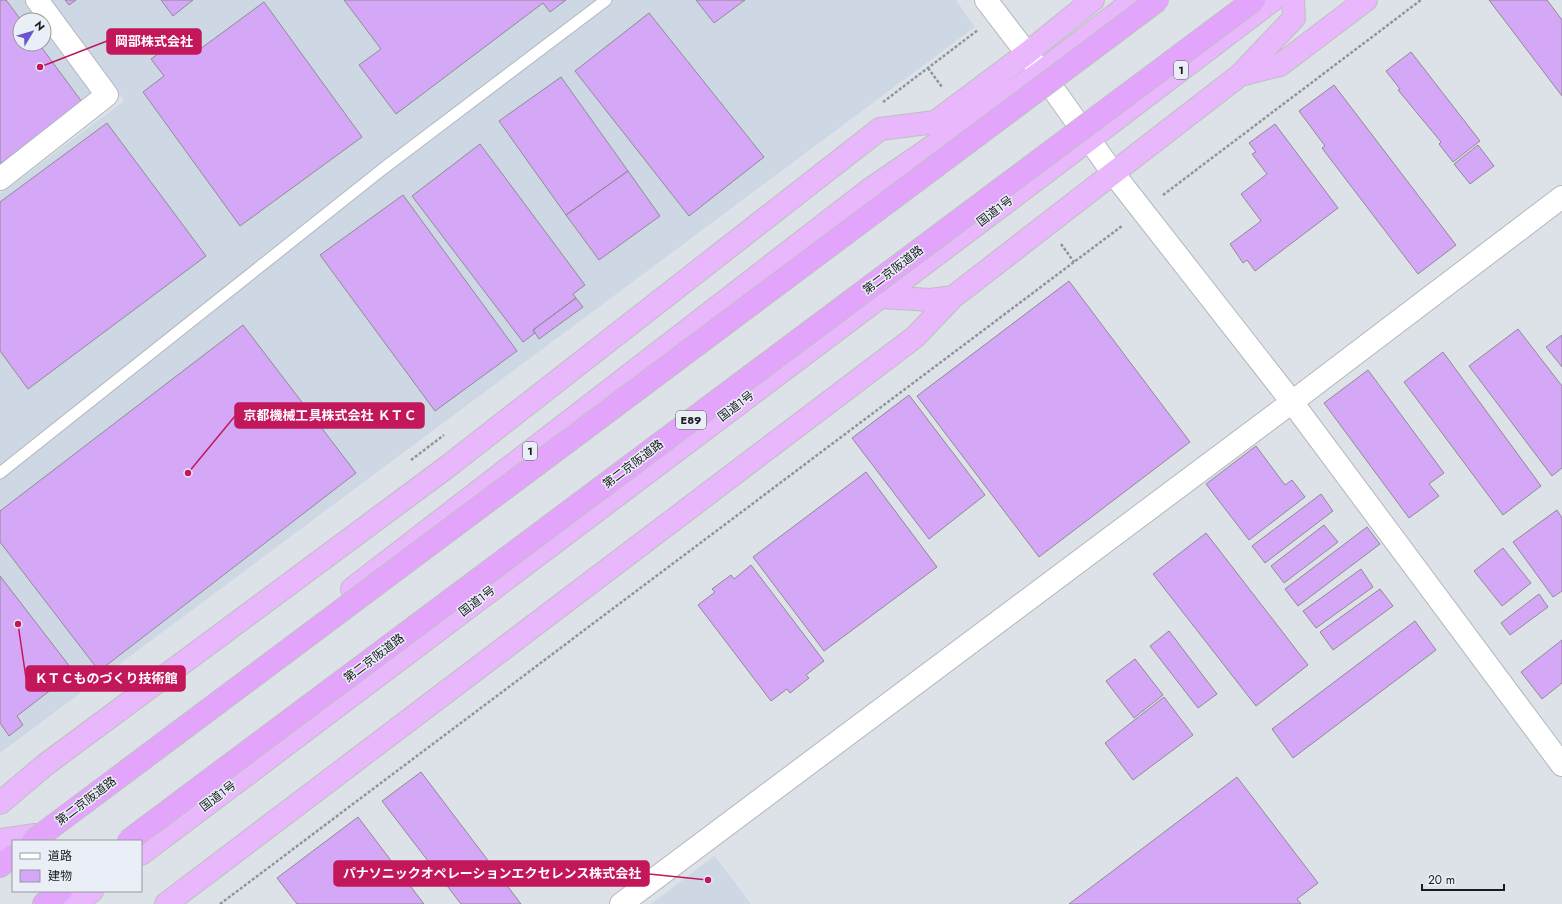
<svg xmlns="http://www.w3.org/2000/svg" width="1562" height="904" font-family="Jost,'Noto Sans JP',sans-serif">
  <style>
    .built { fill: #ced8e5 }
    .building { fill: #d5a7f7; stroke: #8f8b92 }
    .lines { fill: none; stroke-linecap: round; stroke-linejoin: round }
    .service-casing { stroke: #b2b7be; stroke-width: 13 }
    .minor-casing { stroke: #b2b7be; stroke-width: 24 }
    .tertiary-casing { stroke: #b2b7be; stroke-width: 24 }
    .trunk-casing { stroke: #bfbfc0; stroke-width: 24 }
    .motorway-casing { stroke: #bfbfc0; stroke-width: 24 }
    .path { stroke: #909499; stroke-width: 2.5; stroke-dasharray: 3 2; stroke-linecap: butt }
    .service { stroke: #fff; stroke-width: 11 }
    .minor { stroke: #fff; stroke-width: 22 }
    .tertiary { stroke: #fff; stroke-width: 22 }
    .trunk { stroke: #e8b7fc; stroke-width: 22 }
    .motorway { stroke: #e3a5fc; stroke-width: 22 }
    .motorway-bridge-casing { stroke: #bfbfc0; stroke-width: 24; stroke-linecap: butt }
    .motorway-bridge { stroke: #e3a5fc; stroke-width: 22 }
    .labels { text-anchor: middle; dominant-baseline: central; stroke-width: 3; stroke-linejoin: round; paint-order: stroke }
    .shield { fill: #eaeff7; stroke: #585b5e; stroke-width: 1 }
    .shield-label { font-size: 11px; font-weight: bold; fill: #191b1d }
    .street-label { font-size: 12px; fill: #191b1d; stroke: #eaeff7 }
    .leader { fill: none; stroke: #c2185b; stroke-width: 1.5 }
    .callout-dot { fill: #c2185b; stroke: #eaeff7; stroke-width: 1.5 }
    .callout { fill: #c2185b; stroke: #c2185b; stroke-width: 1.5 }
    .callout-label { font-size: 13px; text-anchor: middle; font-weight: bold; fill: #fff }
  </style>
  <rect width="100%" height="100%" fill="#dde2e9"/>
  <path class="built" d="M0 0H29L44 20H20V44H44V20L98 91 0 166Z
    M49 0H956L975 27 0 753V194L124 101Z
    M715 856 751 904H651L714 856Z"/>
  <path class="building" d="M0 0H6L21 20 20 44H39L82 102 0 164Z
    M65 0H76L69 5Z
    M161 0H193L173 16Z
    M344 0H566L550 12 543 3 396 114 359 65 381 49Z
    M696 0H745L714 23Z
    M1489 0H1547L1562 20V96Z
    M264 2 362 137 240 226 143 92 164 76 151 59 184 35 196 52Z
    M649 13 764 157 689 216 575 71Z
    M1411 52 1480 141 1453 162 1439 144 1441 142 1398 90 1400 89 1386 71Z
    M561 77 628 171 566 215 499 121Z
    M1334 85 1456 245 1418 274 1322 148 1325 146 1299 111Z
    M107 123 206 256 28 389 0 351V202Z
    M1275 124 1338 208 1255 271 1247 260 1243 263 1230 244 1261 221 1241 194 1267 174 1252 154 1256 152 1249 143Z
    M480 144 585 285 573 294 576 298 533 330 535 333 523 342 412 196Z
    M1478 145 1494 166 1470 184 1454 164Z
    M628 171 660 216 599 260 566 215Z
    M403 195 517 351 435 411 320 255Z
    M1069 281 1190 442 1039 557 917 396Z
    M576 298 583 307 539 339 533 330Z
    M243 325 356 473 99 671 0 542V511Z
    M1518 329 1562 386V468L1552 476 1469 366Z
    M1562 335V367L1546 347Z
    M1443 352 1541 486 1503 515 1404 382Z
    M1368 370 1444 473 1429 484 1439 496 1409 518 1324 403Z
    M909 395 985 495 929 539 852 438Z
    M1256 446 1285 485 1292 480 1305 497 1249 540 1206 484Z
    M866 472 937 567 824 651 753 557Z
    M1321 494 1333 511 1265 563 1252 546Z
    M1557 510 1562 518V591L1553 597 1513 542Z
    M1324 525 1338 542 1284 583 1271 566Z
    M1367 527 1380 544 1298 606 1285 589Z
    M1206 533 1308 665 1256 706 1153 574Z
    M1503 548 1531 583 1502 606 1474 571Z
    M751 565 824 661 806 675 809 678 790 693 787 689 771 701 698 605 715 592 712 589 731 575 734 579Z
    M1361 569 1373 587 1316 628 1303 611Z
    M0 576 74 672 17 716 23 725 9 736 0 723Z
    M1380 589 1393 606 1333 650 1320 632Z
    M1539 594 1548 607 1510 635 1501 623Z
    M1415 621 1436 650 1293 758 1272 729Z
    M1169 631 1217 694 1198 708 1150 646Z
    M1562 640V683L1542 699 1521 672Z
    M1135 659 1163 695 1134 718 1106 681Z
    M1164 697 1193 735 1133 780 1105 743Z
    M421 772 521 904H461L382 801Z
    M1237 777 1318 883 1297 899 1301 904H1069Z
    M358 817 424 904H297L277 878Z"/>
  <g class="lines">
    <defs>
      <path id="service" d="M0 473 384 168 606 0"/>
      <path id="minor" d="M0 179 107 95 37 0
        M621 904 1292 402 1562 197"/>
      <path id="tertiary" d="M986 0 1041 72 1113 173 1292 402 1562 765"/>
      <path id="trunk" d="M1240 75 1280 65 1366 0
        M881 297 930 300 953 297
        M352 589 869 190 1041 72 1134 0
        M0 803 45 765 447 467 880 129 935 122 1026 54 1093 0
        M0 840 35 835
        M141 854 1090 139 1273 0
        M75 904 92 891
        M166 904 915 337 953 297 1240 75 1294 18 1293 0"/>
      <path id="motorway" d="M0 866 13 856
        M44 904 61 891"/>
    </defs>
    <use href="#service" class="service-casing"/>
    <use href="#minor" class="minor-casing"/>
    <use href="#tertiary" class="tertiary-casing"/>
    <use href="#trunk" class="trunk-casing"/>
    <use href="#motorway" class="motorway-casing"/>
    <path class="path" d="M928 68 942 87
      M883 102 978 30
      M1163 195 1421 0
      M1061 244 1074 262
      M411 460 444 435
      M220 904 1122 226"/>
    <use href="#service" class="service"/>
    <use href="#minor" class="minor"/>
    <use href="#tertiary" class="tertiary"/>
    <use href="#trunk" class="trunk"/>
    <use href="#motorway" class="motorway"/>
    <defs>
      <path id="motorway-bridge" d="M33 841 1158 0
        M128 841 1254 0"/>
    </defs>
    <use href="#motorway-bridge" class="motorway-bridge-casing"/>
    <use href="#motorway-bridge" class="motorway-bridge"/>
  </g>
  <g class="labels">
    <g class="shield">
      <rect x="1174" y="61" width="14" height="18" rx="3"/>
      <rect x="676" y="411" width="30" height="18" rx="3"/>
      <rect x="523" y="442" width="14" height="18" rx="3"/>
    </g>
    <g class="shield-label">
      <text x="1181" y="70">1</text>
      <text x="691" y="420">E89</text>
      <text x="530" y="451">1</text>
    </g>
    <g class="street-label">
      <text transform="translate(995 211) rotate(-37)">国道1号</text>
      <text transform="translate(893 270) rotate(-37)">第二京阪道路</text>
      <text transform="translate(736 406) rotate(-37)">国道1号</text>
      <text transform="translate(633 464) rotate(-37)">第二京阪道路</text>
      <text transform="translate(477 601) rotate(-37)">国道1号</text>
      <text transform="translate(374 658) rotate(-37)">第二京阪道路</text>
      <text transform="translate(218 796) rotate(-37)">国道1号</text>
      <text transform="translate(86 801) rotate(-37)">第二京阪道路</text>
    </g>
  </g>
  <path class="leader" d="M40 67L107 41M188 473L235 416M18 624L26 678M708 880L649 874"/>
  <g class="callout-dot">
    <circle cx="40" cy="67" r="4"/>
    <circle cx="188" cy="473" r="4"/>
    <circle cx="18" cy="624" r="4"/>
    <circle cx="708" cy="880" r="4"/>
  </g>
  <g class="callout">
    <rect x="107" y="29" width="94" height="25" rx="4"/>
    <rect x="235" y="403" width="189" height="25" rx="4"/>
    <rect x="26" y="666" width="159" height="25" rx="4"/>
    <rect x="334" y="861" width="315" height="25" rx="4"/>
  </g>
  <g class="callout-label">
    <text x="154" y="46">岡部株式会社</text>
    <text x="330" y="420">京都機械工具株式会社 ＫＴＣ</text>
    <text x="106" y="683">ＫＴＣものづくり技術館</text>
    <text x="492" y="878">パナソニックオペレーションエクセレンス株式会社</text>
  </g>
  <rect x="12" y="840" width="130" height="52" fill="#eaeff7" stroke="#969aa0"/>
  <rect x="20" y="853" width="20" height="6" fill="#ffffff" stroke="#969aa0"/>
  <text x="48" y="860" font-size="12" fill="#191b1d">道路</text>
  <rect x="20" y="870" width="20" height="12" fill="#d5a7f7" stroke="#969aa0"/>
  <text x="48" y="880" font-size="12" fill="#191b1d">建物</text>
  <g transform="translate(32 32) rotate(52)"><circle r="19" fill="#eaeff7" stroke="#969aa0"/>
  <path d="M0-3L7 15L0 10L-7 15Z" fill="#6756d0"/>
  <text y="-6" font-size="11" font-weight="bold" text-anchor="middle" fill="#191b1d">N</text>
  </g>
  <path d="M1422 884v6h82v-6" fill="none" stroke="#191b1d" stroke-width="2"/>
  <text x="1428" y="884" font-size="12" fill="#191b1d" stroke="#eaeff7" stroke-width="3" paint-order="stroke">20 m</text>
</svg>
